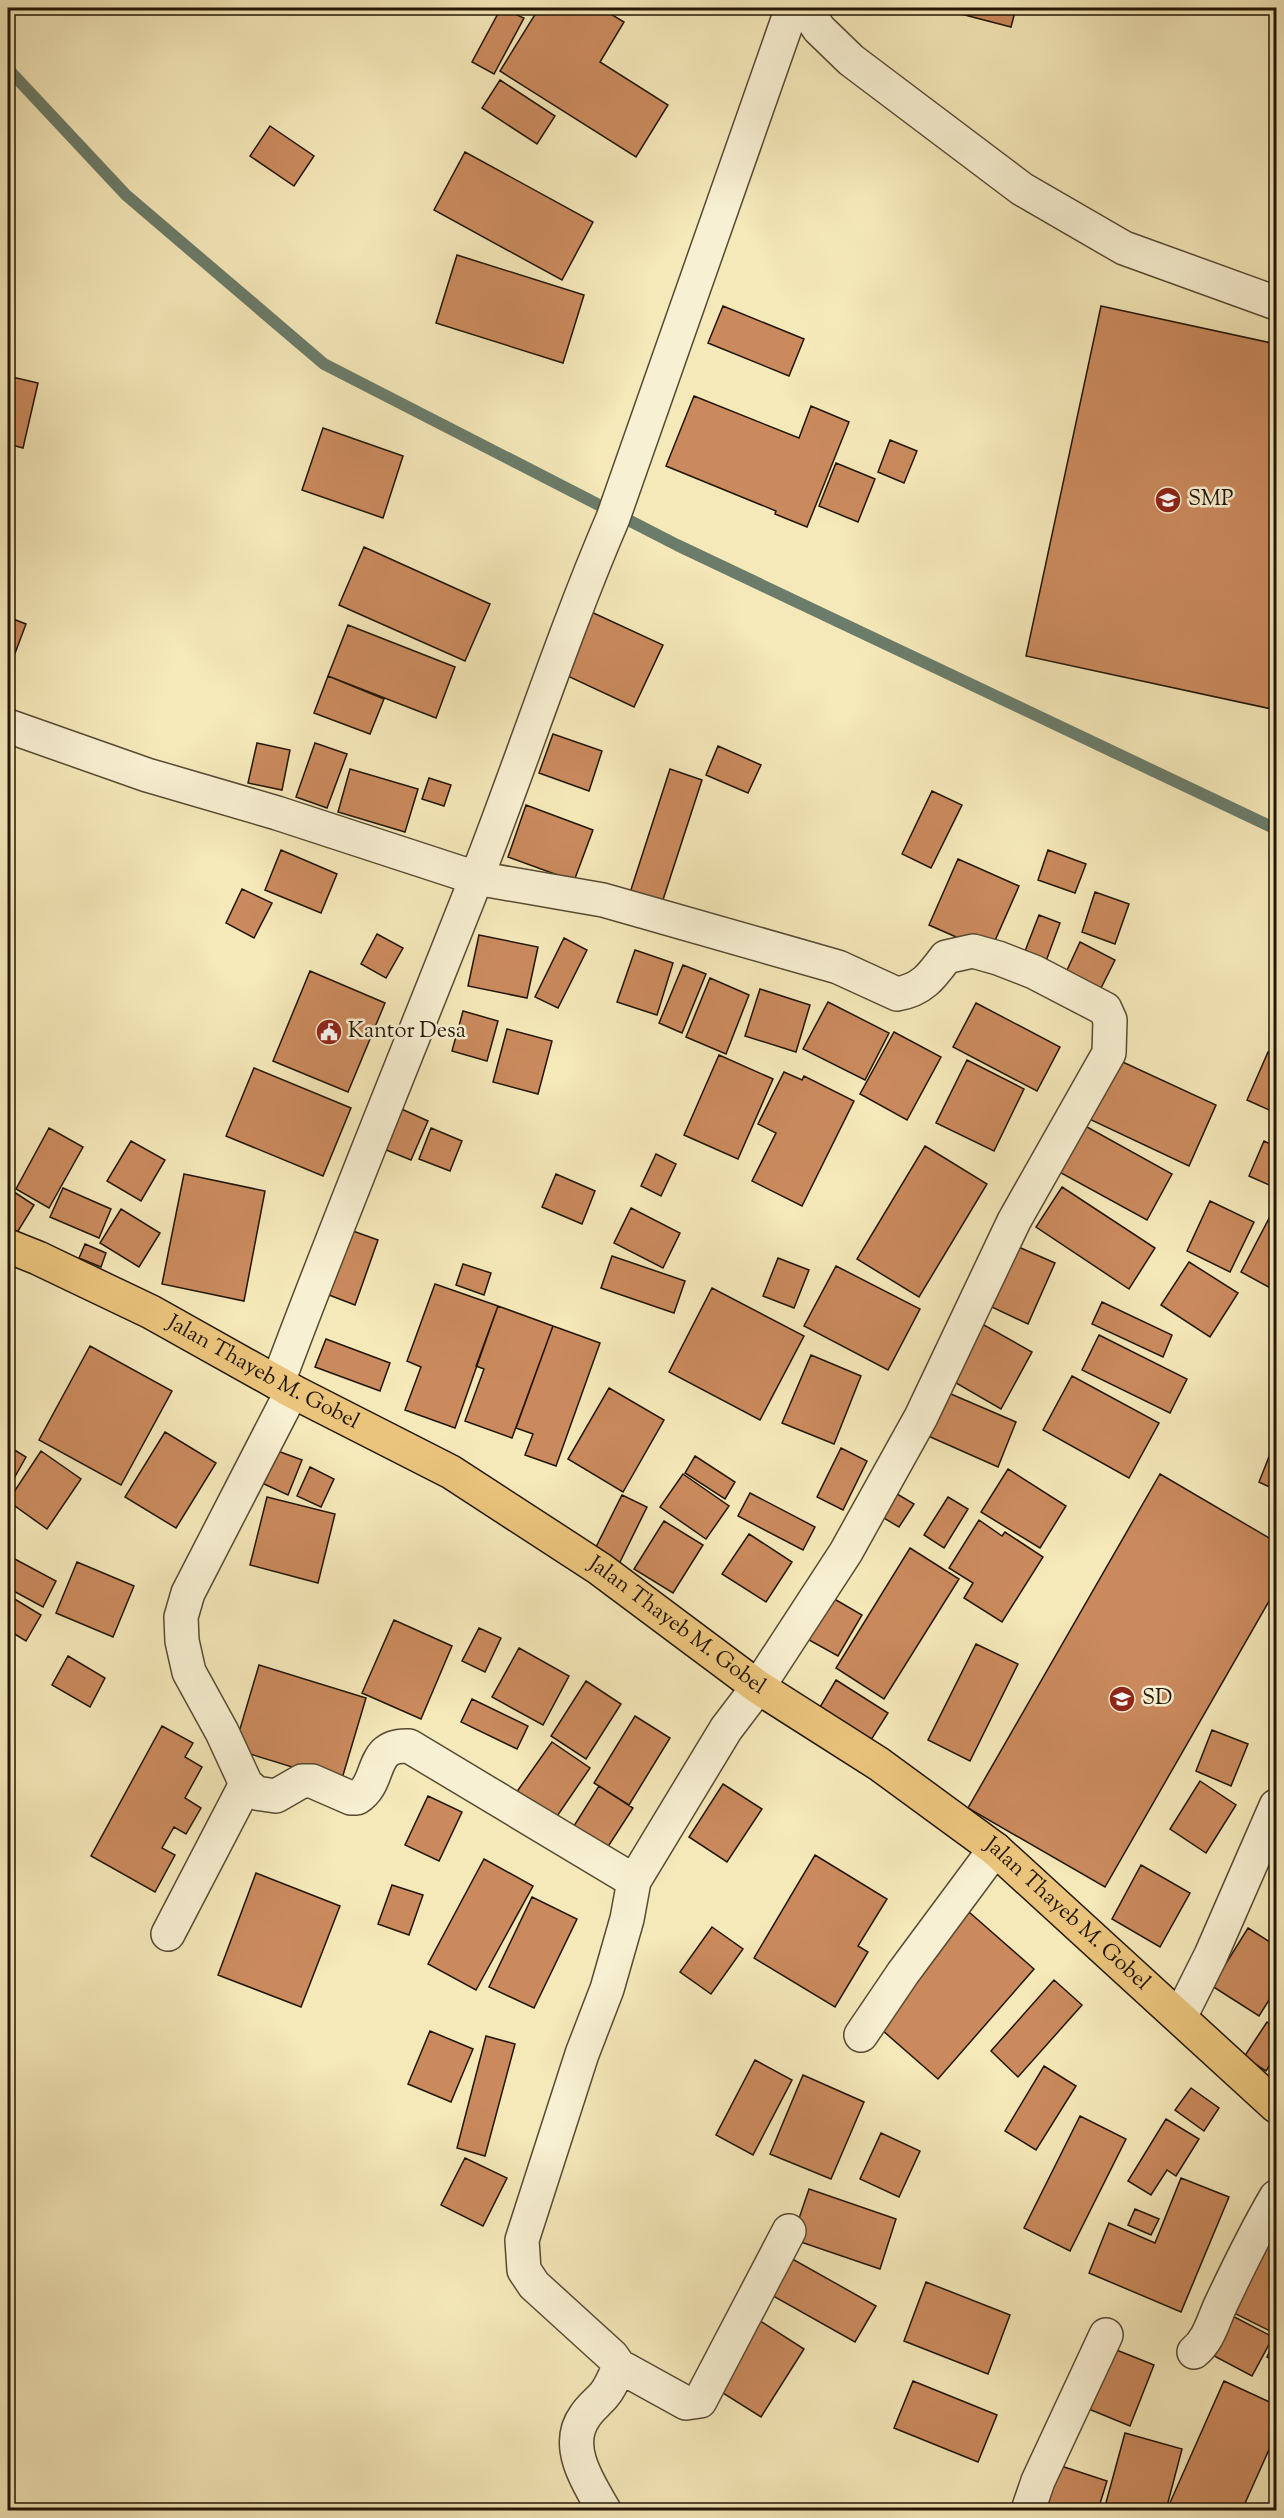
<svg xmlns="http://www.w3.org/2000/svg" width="1284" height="2518" font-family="'Sorts Mill Goudy',serif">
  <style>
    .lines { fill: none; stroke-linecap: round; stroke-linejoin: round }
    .stream { stroke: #6b7c6a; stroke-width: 12 }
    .building { fill: #ca8a5d; stroke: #221606; stroke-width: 1.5 }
    .street-casing { stroke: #574a33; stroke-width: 36 }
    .primary-casing { stroke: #221606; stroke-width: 36 }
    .street { stroke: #f8f0d2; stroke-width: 33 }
    .primary { stroke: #eac47c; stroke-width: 33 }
    .labels { text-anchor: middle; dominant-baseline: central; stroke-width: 5; stroke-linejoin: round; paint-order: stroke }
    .poi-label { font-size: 22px; fill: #221606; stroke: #f8f0d2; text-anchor: start }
    .street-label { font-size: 22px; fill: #221606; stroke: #f8f0d2 }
  </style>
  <rect width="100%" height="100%" fill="#f5e8b9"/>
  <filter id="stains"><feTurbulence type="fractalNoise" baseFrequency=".00333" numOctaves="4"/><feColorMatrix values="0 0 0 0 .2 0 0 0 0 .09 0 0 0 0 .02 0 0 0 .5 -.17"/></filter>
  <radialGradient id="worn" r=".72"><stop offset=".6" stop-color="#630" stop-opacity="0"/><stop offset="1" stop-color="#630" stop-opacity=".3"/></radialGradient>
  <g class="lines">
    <path class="stream" d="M8 69 126 195 324 364 677 545 1276 829"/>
  </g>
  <path class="building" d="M501 8 524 18 494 74 472 62Z
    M539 8H601L624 22 600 62 668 105 636 157 500 71Z
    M959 8H1016L1011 27 957 13Z
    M500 80 555 116 537 144 482 108Z
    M270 126 314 156 294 186 250 156Z
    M465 152 593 222 562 280 434 210Z
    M457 255 584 295 563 363 436 323Z
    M723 306 804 339 789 376 708 343Z
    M1101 306 1276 344V710L1026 656Z
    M8 376 38 383 23 448 8 444Z
    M694 396 799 438 811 406 849 422 807 527 775 514 776 511 666 466Z
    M323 428 403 456 383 518 302 490Z
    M890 440 917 451 904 483 878 472Z
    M836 463 875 479 858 522 819 506Z
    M8 503 14 505 8 525Z
    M364 547 490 604 465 661 339 605Z
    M587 610 663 645 634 707 559 672Z
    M8 617 26 624 8 672Z
    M348 625 455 667 436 718 328 676Z
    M328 676 384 699 370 734 314 713Z
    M553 734 602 751 589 791 539 773Z
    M257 743 290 750 282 790 248 783Z
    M315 743 347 754 327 808 296 797Z
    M718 746 761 765 748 793 706 775Z
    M350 769 418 789 405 832 338 812Z
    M670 769 702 780 659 912 627 902Z
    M429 778 451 785 444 806 422 799Z
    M932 791 962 805 931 868 902 854Z
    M526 805 593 830 574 881 508 857Z
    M281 850 337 874 321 913 265 890Z
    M1048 850 1086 864 1075 893 1038 880Z
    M958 859 1019 886 990 952 929 925Z
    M242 889 272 903 254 938 226 923Z
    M1095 892 1129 904 1115 944 1082 932Z
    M1039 915 1060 923 1042 972 1020 964Z
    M377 934 403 948 386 978 361 964Z
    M479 935 538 947 527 998 468 986Z
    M564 938 587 950 558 1008 535 997Z
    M1080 942 1115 960 1096 998 1062 981Z
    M635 950 673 963 657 1015 617 1002Z
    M683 965 706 974 682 1033 659 1023Z
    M310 971 385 1003 348 1092 273 1061Z
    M710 978 749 995 726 1054 686 1037Z
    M760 989 810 1005 796 1052 745 1036Z
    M828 1002 889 1033 865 1080 803 1049Z
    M976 1003 1060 1047 1037 1091 953 1047Z
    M463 1011 498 1021 487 1061 452 1051Z
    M507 1029 552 1041 538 1094 493 1082Z
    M894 1032 941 1057 907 1120 860 1094Z
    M1268 1052 1276 1056V1113L1247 1100Z
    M719 1055 773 1079 738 1159 684 1135Z
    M1114 1058 1216 1105 1189 1166 1087 1118Z
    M967 1060 1024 1089 994 1151 936 1123Z
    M254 1068 351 1108 323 1176 226 1136Z
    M784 1072 802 1080 804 1076 854 1101 802 1206 752 1181 776 1133 758 1124Z
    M397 1107 428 1121 411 1160 379 1147Z
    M1078 1122 1172 1174 1147 1220 1052 1168Z
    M49 1128 83 1147 49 1208 16 1189Z
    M431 1128 462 1141 450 1171 419 1159Z
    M131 1141 165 1160 141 1201 107 1181Z
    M1264 1141 1276 1147V1188L1249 1176Z
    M925 1146 987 1184 919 1297 857 1259Z
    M656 1154 676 1164 661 1196 641 1186Z
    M184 1174 265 1191 244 1301 162 1284Z
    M556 1174 595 1191 582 1224 542 1207Z
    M1062 1187 1155 1248 1129 1289 1036 1227Z
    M8 1188 34 1205 15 1236 8 1231Z
    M63 1188 111 1209 99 1238 50 1217Z
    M1210 1201 1254 1222 1230 1272 1187 1251Z
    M1276 1205V1291L1241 1272Z
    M631 1208 680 1233 663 1268 614 1243Z
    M121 1209 160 1233 139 1267 100 1243Z
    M339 1226 378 1240 355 1305 316 1290Z
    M1005 1241 1055 1263 1028 1324 979 1301Z
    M85 1244 106 1253 101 1267 79 1258Z
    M612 1256 685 1281 674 1313 601 1288Z
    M778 1258 809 1270 794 1308 763 1296Z
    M1189 1262 1238 1293 1210 1337 1161 1305Z
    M463 1264 491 1273 484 1295 456 1285Z
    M836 1266 920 1309 888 1370 804 1326Z
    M435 1284 498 1306 455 1428 405 1410 421 1367 407 1361Z
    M712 1288 804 1336 760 1420 669 1372Z
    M1102 1302 1172 1335 1163 1357 1092 1324Z
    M498 1306 553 1326 512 1438 465 1421 484 1369 476 1366Z
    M975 1320 1032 1352 1001 1409 944 1376Z
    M553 1326 600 1343 556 1466 525 1455 533 1434 516 1428Z
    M1099 1335 1187 1379 1170 1413 1082 1370Z
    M326 1339 390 1363 380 1391 315 1367Z
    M90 1346 172 1391 121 1485 39 1440Z
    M811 1355 861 1376 834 1444 782 1423Z
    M1072 1376 1159 1423 1129 1478 1043 1430Z
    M609 1388 664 1420 623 1492 568 1459Z
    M944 1391 1016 1422 998 1467 926 1435Z
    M165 1432 216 1463 176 1528 125 1497Z
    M1276 1439V1490L1259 1482Z
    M8 1446 26 1457 8 1489Z
    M841 1448 867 1461 843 1510 817 1497Z
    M275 1450 302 1460 288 1495 262 1483Z
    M41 1451 81 1479 47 1529 8 1501Z
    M695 1456 735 1482 725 1499 685 1473Z
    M310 1467 334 1479 321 1507 297 1496Z
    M1008 1469 1066 1506 1040 1548 981 1512Z
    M683 1474 729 1506 706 1539 660 1507Z
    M1160 1474 1276 1542V1589L1105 1887 968 1808Z
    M887 1488 914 1504 899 1527 872 1511Z
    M750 1493 815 1527 803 1550 738 1516Z
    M622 1495 647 1507 619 1564 594 1551Z
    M267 1497 335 1514 318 1583 250 1565Z
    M948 1497 968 1509 944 1548 924 1535Z
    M979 1520 1002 1536 1005 1532 1043 1557 1002 1622 964 1598 973 1583 949 1568Z
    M664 1521 703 1545 673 1593 634 1569Z
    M749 1534 792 1562 766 1602 722 1574Z
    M910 1548 959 1579 884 1699 836 1668Z
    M11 1557 56 1581 43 1607 8 1588V1565Z
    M77 1562 134 1586 113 1637 56 1613Z
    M824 1593 862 1615 838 1656 800 1635Z
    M8 1595 41 1615 26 1641 8 1630Z
    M394 1620 452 1646 421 1719 362 1693Z
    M479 1628 501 1638 485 1672 462 1661Z
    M976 1644 1018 1664 970 1761 928 1740Z
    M519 1648 569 1676 543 1725 492 1697Z
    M68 1656 105 1678 90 1707 52 1685Z
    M259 1665 366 1698 341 1782 234 1749Z
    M836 1680 888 1713 871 1740 820 1707Z
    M586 1681 621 1704 586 1759 551 1736Z
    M472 1699 528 1726 517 1749 461 1722Z
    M635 1716 670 1738 629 1805 594 1783Z
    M162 1726 193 1743 185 1757 202 1767 185 1798 201 1808 186 1834 174 1827 162 1848 175 1855 155 1892 91 1856Z
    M1212 1730 1248 1744 1231 1786 1196 1771Z
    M552 1742 590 1768 549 1828 511 1800Z
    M1200 1781 1236 1805 1206 1853 1170 1829Z
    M723 1784 762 1809 727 1862 689 1837Z
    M599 1786 633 1808 600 1859 567 1837Z
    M428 1796 462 1812 439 1861 405 1845Z
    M815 1855 887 1899 858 1946 868 1952 835 2007 754 1958Z
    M484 1859 533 1886 476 1990 428 1964Z
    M1141 1865 1190 1893 1160 1947 1112 1919Z
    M256 1873 340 1906 301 2007 218 1975Z
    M392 1885 423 1895 409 1935 378 1924Z
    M532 1897 577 1919 534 2008 489 1987Z
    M969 1912 1034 1969 938 2079 874 2023Z
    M712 1927 743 1949 711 1994 680 1972Z
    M1248 1928 1276 1946V1989L1259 2016 1212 1986Z
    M1054 1980 1082 2005 1018 2077 991 2051Z
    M1267 2022 1276 2028V2055L1266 2071 1244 2057Z
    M430 2031 473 2049 451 2102 408 2084Z
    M486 2036 515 2044 485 2156 457 2148Z
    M755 2060 792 2080 753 2155 716 2135Z
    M1044 2066 1076 2086 1036 2150 1005 2131Z
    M803 2075 864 2102 831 2179 770 2154Z
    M1191 2088 1219 2108 1204 2131 1175 2110Z
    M1080 2116 1126 2139 1070 2251 1024 2228Z
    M1166 2119 1199 2139 1176 2176 1167 2170 1151 2195 1128 2181Z
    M881 2133 920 2151 899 2197 860 2179Z
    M465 2158 507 2178 483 2226 441 2205Z
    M1181 2178 1229 2197 1181 2312 1089 2273 1109 2223 1155 2243Z
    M809 2189 896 2219 880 2269 792 2239Z
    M1135 2209 1159 2219 1151 2235 1128 2225Z
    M1276 2221V2328L1274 2333 1220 2306Z
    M787 2256 876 2306 855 2342 766 2292Z
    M926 2282 1010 2315 988 2374 904 2341Z
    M1221 2310 1273 2337 1252 2376 1201 2349Z
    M757 2319 804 2349 761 2417 715 2388Z
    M1276 2337V2361L1267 2357Z
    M1109 2347 1154 2365 1130 2426 1084 2407Z
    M913 2381 997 2415 978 2462 894 2428Z
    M1224 2381 1276 2405V2434L1242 2510H1180L1169 2505Z
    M1125 2433 1182 2449 1166 2510H1104Z
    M1049 2462 1107 2481 1098 2510H1034Z"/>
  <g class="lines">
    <defs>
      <path id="street" d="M805 8 819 29 851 60 1022 189 1124 248 1276 303
        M8 726 147 775 277 813 476 878 603 900 838 967 897 994C922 990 932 976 946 957L973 951 998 958 1034 972 1105 1009 1110 1020 1109 1053 1014 1221 921 1417 846 1552 758 1687 726 1729 634 1881 627 1919 607 1989 582 2054 522 2240 524 2270 534 2285 612 2356 619 2366C615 2376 611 2387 604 2395 598 2402 590 2408 585 2416 563 2446 589 2484 604 2510
        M278 1382C341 1213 410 1047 476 879 523 759 562 637 613 518L792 8
        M292 1391 188 1593 181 1617 182 1641 189 1672 222 1732 246 1784 256 1793 276 1796 302 1781H312L351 1798H357C383 1782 368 1744 409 1746L634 1881
        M168 1934 246 1784
        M1180 2017 1211 1955 1276 1806
        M861 2035 903 1973 995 1849
        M1194 2352C1209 2340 1213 2321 1221 2304 1238 2268 1256 2231 1276 2197
        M619 2366 686 2403 700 2401 789 2231
        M1028 2510 1038 2481 1106 2335"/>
      <g id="primary">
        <path id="s1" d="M8 1246 38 1258 151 1312 292 1391 451 1472 600 1569 758 1687 879 1764 995 1849 1276 2106"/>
      </g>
    </defs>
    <use href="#street" class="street-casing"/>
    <use href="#primary" class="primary-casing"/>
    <use href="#street" class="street"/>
    <use href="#primary" class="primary"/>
  </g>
  <defs>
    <symbol id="university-disc" viewBox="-11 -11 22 22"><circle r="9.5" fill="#8f2418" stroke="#f8f0d2"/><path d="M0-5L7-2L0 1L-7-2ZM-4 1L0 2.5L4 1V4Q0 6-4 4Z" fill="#fff"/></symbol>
    <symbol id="civic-disc" viewBox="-11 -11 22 22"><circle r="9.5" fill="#8f2418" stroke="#f8f0d2"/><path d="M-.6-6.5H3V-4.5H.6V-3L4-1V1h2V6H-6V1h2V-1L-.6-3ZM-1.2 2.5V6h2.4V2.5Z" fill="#fff"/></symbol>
  </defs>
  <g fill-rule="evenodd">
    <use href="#university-disc" x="1153" y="485" width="30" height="30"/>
    <use href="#civic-disc" x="314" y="1017" width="30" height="30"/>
    <use href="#university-disc" x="1107" y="1684" width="30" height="30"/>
  </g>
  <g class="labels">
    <g class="poi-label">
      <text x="1188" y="500">SMP</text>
      <text x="348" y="1032">Kantor Desa</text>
      <text x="1142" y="1699">SD</text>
    </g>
    <g class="street-label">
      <text stroke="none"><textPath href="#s1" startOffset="285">Jalan Thayeb M. Gobel</textPath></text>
      <text stroke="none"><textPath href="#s1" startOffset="771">Jalan Thayeb M. Gobel</textPath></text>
      <text stroke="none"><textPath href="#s1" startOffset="1257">Jalan Thayeb M. Gobel</textPath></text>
    </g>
  </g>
  <rect width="1284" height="2518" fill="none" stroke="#f5e8b9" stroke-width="30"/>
  <rect x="9" y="9" width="1266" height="2500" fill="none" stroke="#221606" stroke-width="3"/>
  <rect x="15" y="15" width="1254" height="2488" fill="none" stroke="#221606" stroke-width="1.5"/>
  <rect width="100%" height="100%" filter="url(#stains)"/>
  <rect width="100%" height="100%" fill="url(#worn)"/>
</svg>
